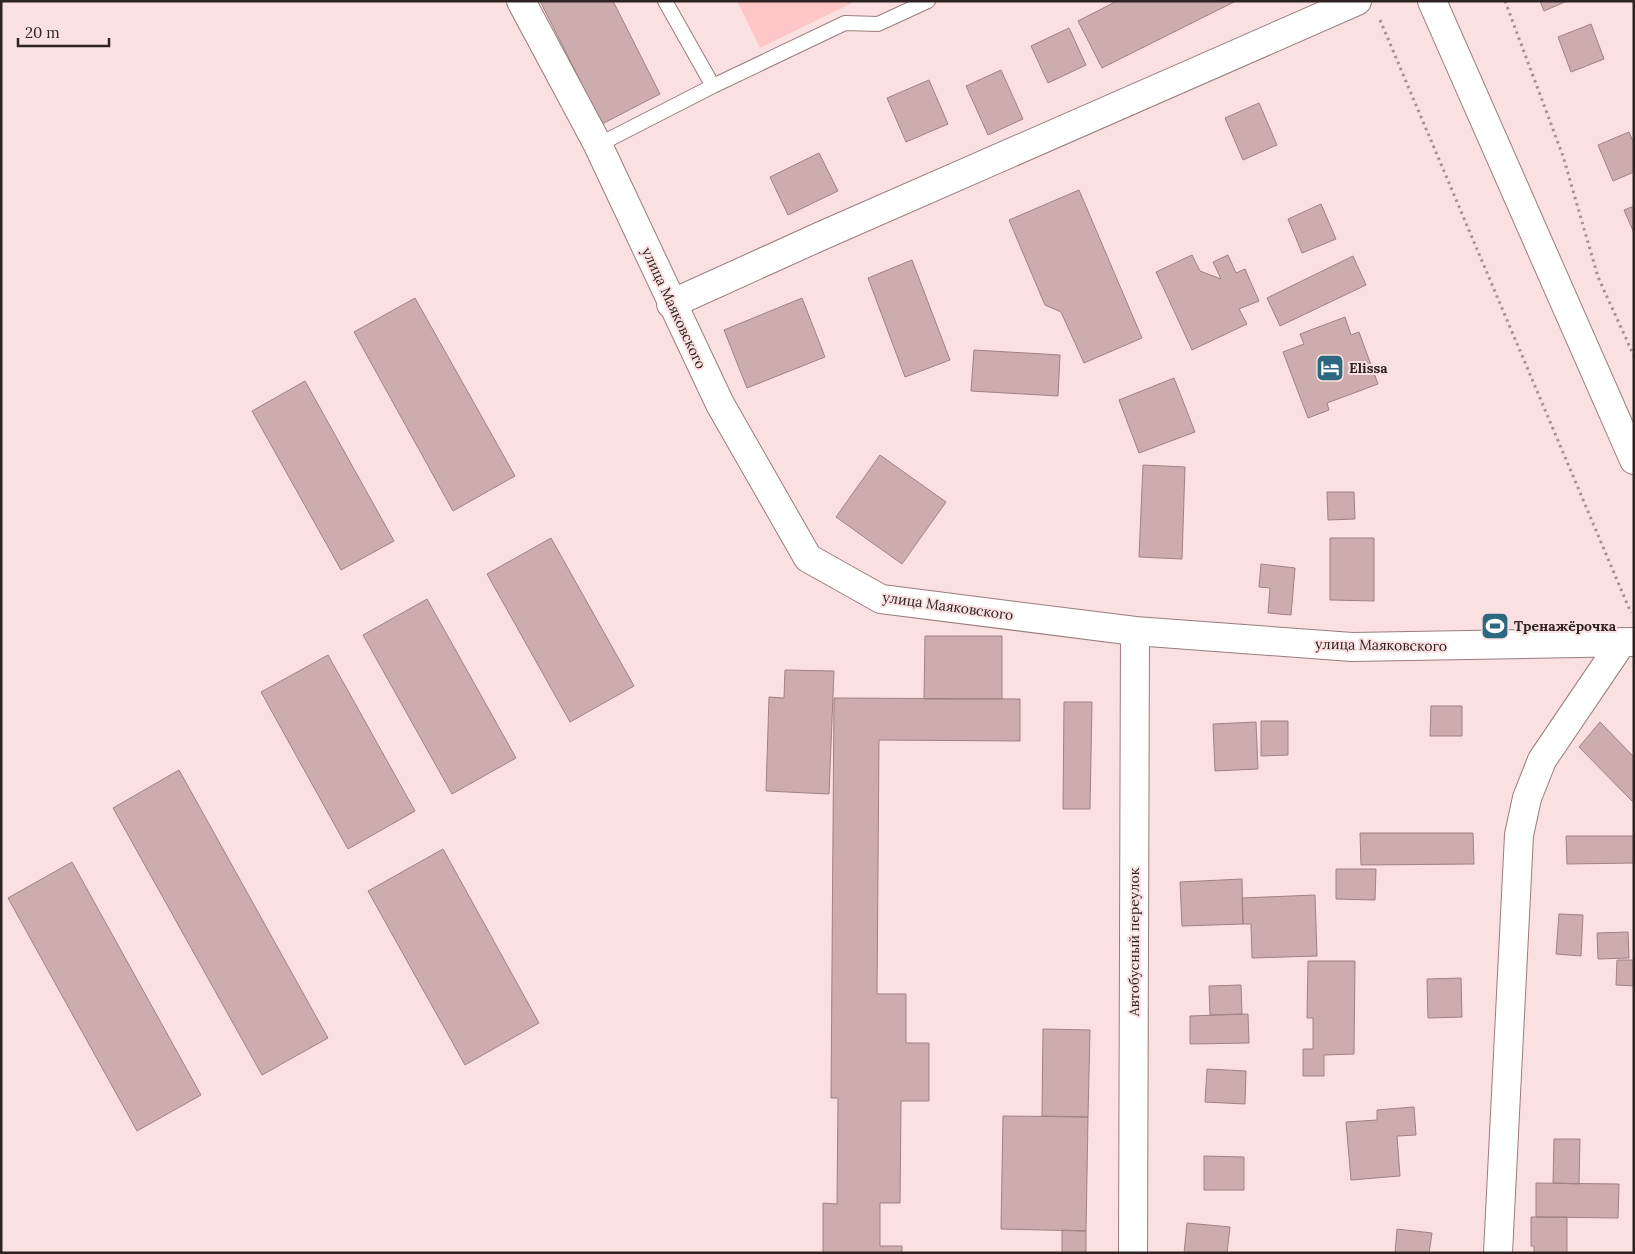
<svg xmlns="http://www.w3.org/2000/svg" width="1635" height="1254" font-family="Lora,serif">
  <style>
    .green { fill: #fdc7c8 }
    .building { fill: #ccacad; stroke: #a08282 }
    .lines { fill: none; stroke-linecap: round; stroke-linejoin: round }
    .service-casing { stroke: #9a7c7c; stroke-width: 16 }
    .minor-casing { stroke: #9a7c7c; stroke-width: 30 }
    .path { stroke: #a69192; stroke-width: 3; stroke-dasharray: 2.5 4; stroke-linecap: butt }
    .service { stroke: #fff; stroke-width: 14 }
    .minor { stroke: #fff; stroke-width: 28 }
    .labels { text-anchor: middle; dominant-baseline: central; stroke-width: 4; stroke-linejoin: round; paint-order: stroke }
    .street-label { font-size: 14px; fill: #2e2222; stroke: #fbe0e1 }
    .poi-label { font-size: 14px; font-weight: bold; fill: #2e2222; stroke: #fbe0e1; text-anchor: start }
  </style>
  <rect width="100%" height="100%" fill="#fbe0e1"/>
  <path class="green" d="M737 1H856L760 48Z"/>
  <path class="building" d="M540 1H613L660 94 602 124Z
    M1117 1H1234V2L1102 68 1078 21Z
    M1540 1H1567L1544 11Z
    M1591 24 1604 59 1571 72 1558 37Z
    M1069 28 1086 65 1048 83 1031 46Z
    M1001 70 1023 119 988 135 966 86Z
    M929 80 948 124 906 142 887 98Z
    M1259 103 1277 145 1243 160 1225 118Z
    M1629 132 1634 144V172L1613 181 1598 145Z
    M819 153 838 191 788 215 770 177Z
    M1079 190 1142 338 1084 363 1061 312 1045 305 1009 220Z
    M1321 204 1336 239 1302 253 1288 219Z
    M1634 206V233L1624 210Z
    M1192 255 1200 271 1221 279 1213 262 1228 255 1236 273 1245 269 1259 301 1239 309 1247 324 1192 350 1156 272Z
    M1353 256 1366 285 1280 326 1267 298Z
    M912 260 950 360 905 377 868 278Z
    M415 298 515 476 453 511 354 332Z
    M802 298 825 357 747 388 724 330Z
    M1345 317 1351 335 1359 332 1378 384 1327 403 1329 410 1308 418 1283 352 1304 344 1300 334Z
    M974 350 1060 355 1058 396 971 391Z
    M1174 378 1195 432 1139 453 1119 400Z
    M305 381 394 541 341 570 252 411Z
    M880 455 946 502 902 564 836 517Z
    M1143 465 1185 467 1182 559 1139 557Z
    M1327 492H1354L1355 519 1328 520Z
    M551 538 634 686 570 722 487 574Z
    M1330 538H1374V601L1330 600Z
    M1261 564 1295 568 1291 615 1268 613 1270 588 1259 587Z
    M427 599 516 758 452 794 363 635Z
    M925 636H1002V699H924Z
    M328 655 415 811 348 849 261 692Z
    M785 670 834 671 829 794 766 791 769 697 784 698Z
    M834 698 1020 699V741L879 740 877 994H906V1043H929V1101H901L900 1203H880V1246H902V1253H823V1203L837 1204 838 1098H831Z
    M1064 702H1092L1090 809H1063Z
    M1431 706H1462V736H1430Z
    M1261 721H1288V755L1261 756Z
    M1256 722 1258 769 1215 771 1213 724Z
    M1600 722 1634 757V803L1579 747Z
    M179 770 328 1038 262 1075 113 808Z
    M1360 833H1473L1474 864 1361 865Z
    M1566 836H1634V863L1567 864Z
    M443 849 539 1023 465 1065 368 891Z
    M72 862 201 1095 137 1131 8 898Z
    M1336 869H1376L1375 900 1336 899Z
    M1242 879 1243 924 1182 926 1180 882Z
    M1315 895 1317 956 1252 958 1251 924H1243L1242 898Z
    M1559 914 1583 915 1581 956 1556 954Z
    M1628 932 1629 958 1598 959 1597 933Z
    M1617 960H1634V986L1616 985Z
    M1308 961H1355L1354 1054 1324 1055V1076H1303V1049H1313V1018H1307Z
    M1461 978 1462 1017 1428 1018 1427 979Z
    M1241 985 1242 1014 1210 1015 1209 986Z
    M1248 1014 1249 1043 1190 1044V1016Z
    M1043 1029 1090 1030 1088 1117 1042 1116Z
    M1207 1069 1246 1071 1245 1104 1205 1102Z
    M1414 1107 1416 1135 1397 1136 1400 1176 1351 1180 1346 1122 1377 1120V1110Z
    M1003 1116 1088 1117 1086 1231 1001 1229Z
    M1554 1139H1580L1579 1184 1553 1183Z
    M1204 1156 1244 1157V1190H1204Z
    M1536 1183 1619 1184 1618 1218 1536 1217Z
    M1531 1217H1567V1253H1534V1246H1531Z
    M1187 1223 1230 1227 1227 1253H1184Z
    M1397 1229 1432 1233 1429 1253H1395Z
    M1062 1230 1086 1231V1253H1062Z"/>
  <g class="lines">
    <defs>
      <path id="service" d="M665 1 713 86 845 23 878 24 928 1
        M598 145 713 86"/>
      <path id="minor" d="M521 1 598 145 720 404 808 558 881 599 1135 631 1352 647 1634 642
        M1432 1 1634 460
        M671 304 821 236 1357 1
        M1133 1253 1135 631
        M1498 1253 1519 835 1527 798 1542 760 1622 642"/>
    </defs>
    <use href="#service" class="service-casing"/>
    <use href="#minor" class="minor-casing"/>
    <path class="path" d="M1505 1 1563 156 1598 277 1634 356
      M1380 20 1631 613"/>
    <use href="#service" class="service"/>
    <use href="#minor" class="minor"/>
  </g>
  <defs>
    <symbol id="hotel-square" viewBox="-11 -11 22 22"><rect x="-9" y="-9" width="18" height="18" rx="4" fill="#2c6880" stroke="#fbe0e1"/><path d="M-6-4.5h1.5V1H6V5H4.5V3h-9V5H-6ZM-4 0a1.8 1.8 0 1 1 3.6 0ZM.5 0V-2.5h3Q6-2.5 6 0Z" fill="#fff"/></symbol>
    <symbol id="stadium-square" viewBox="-11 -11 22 22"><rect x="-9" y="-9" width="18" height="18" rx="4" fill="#2c6880" stroke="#fbe0e1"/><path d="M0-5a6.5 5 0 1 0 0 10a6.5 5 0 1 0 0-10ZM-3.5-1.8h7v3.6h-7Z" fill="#fff"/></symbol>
  </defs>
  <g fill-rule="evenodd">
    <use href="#hotel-square" x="1314" y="352" width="32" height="32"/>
    <use href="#stadium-square" x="1479" y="610" width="32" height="32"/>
  </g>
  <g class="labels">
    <g class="street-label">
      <text transform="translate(674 308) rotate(65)">улица Маяковского</text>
      <text transform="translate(948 606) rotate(8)">улица Маяковского</text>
      <text transform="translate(1381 645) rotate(1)">улица Маяковского</text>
      <text transform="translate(1134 942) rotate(-90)">Автобусный переулок</text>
    </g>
    <g class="poi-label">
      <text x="1349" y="368">Elissa</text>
      <text x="1514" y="626">Тренажёрочка</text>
    </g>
  </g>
  <rect width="1635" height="1254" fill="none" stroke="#2e2222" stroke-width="5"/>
  <path d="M18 38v8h91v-8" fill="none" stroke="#2e2222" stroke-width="2.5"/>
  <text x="25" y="38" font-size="15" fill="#2e2222" stroke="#fbe0e1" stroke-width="4" paint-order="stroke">20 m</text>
</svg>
